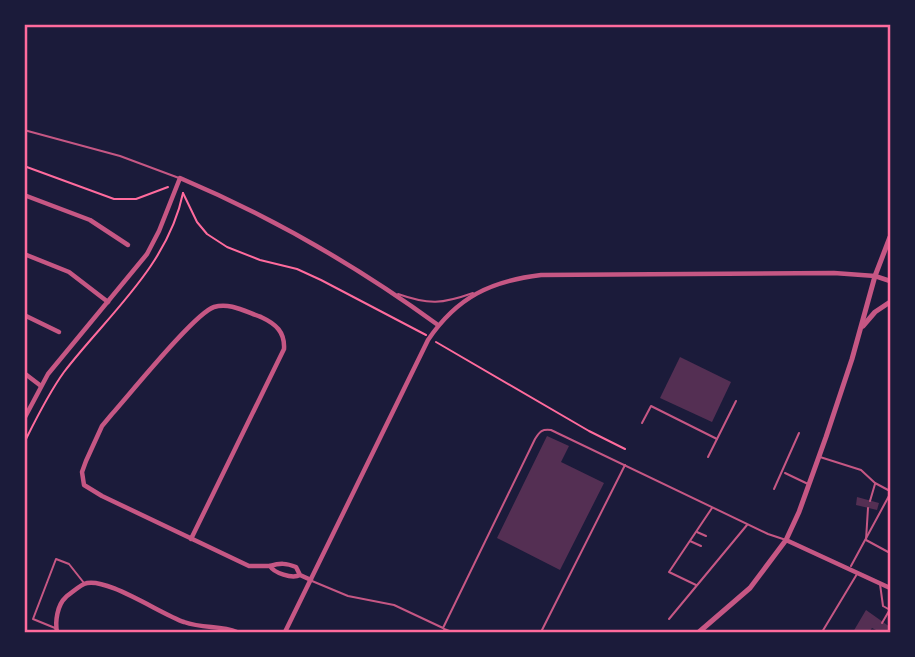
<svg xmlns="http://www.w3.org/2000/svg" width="915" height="657" viewBox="0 0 915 657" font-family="'Roboto Condensed',sans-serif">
<rect width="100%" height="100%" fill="#1b1b3a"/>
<!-- building -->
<g fill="#542f53">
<polygon points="680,357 731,382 712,422 660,398"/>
<polygon points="547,436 569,446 561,462 604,483 560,570 497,538"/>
<polygon points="857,497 879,503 877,510 856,505"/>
<polygon points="866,610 890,627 890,632 880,632 872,628 869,632 853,632"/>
</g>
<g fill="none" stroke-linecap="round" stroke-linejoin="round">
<!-- path -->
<g stroke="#ff6b9d" stroke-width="2">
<polyline points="24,166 114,199 136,199 168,187"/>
<polyline points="183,193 197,222 207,234 227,247 260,260 297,269 321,280 426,335"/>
<polyline points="436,342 589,431 625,449"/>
<path d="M24,443C36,419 48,394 64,372C107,316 168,266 183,193"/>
</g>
<!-- service -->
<g stroke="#c65784" stroke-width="2">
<polyline points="24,130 120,156 179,178"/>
<path d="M398,294C429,305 442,304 473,293"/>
<polyline points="642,423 651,406 717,439"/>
<polyline points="708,457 736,401"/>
<polyline points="820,457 861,470 875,483 890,491"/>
<polyline points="785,473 808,484"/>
<polyline points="774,489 799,433"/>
<polyline points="870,501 875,484"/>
<polyline points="868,508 866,540 890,553"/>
<polyline points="697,532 706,536"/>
<polyline points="690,541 701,546"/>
<polyline points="851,566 890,494"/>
<path d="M312,581L348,596L394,605L443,628L535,439C540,431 542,429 551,430L768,534L786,540"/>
<polyline points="880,584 883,606 890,610"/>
<polyline points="696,585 669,572 712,508"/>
<polyline points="669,619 747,525"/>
<polyline points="882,623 889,611"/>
<polyline points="55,628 33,619 56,559 69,564 84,583"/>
<polyline points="444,629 452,632"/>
<polyline points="541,632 625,465"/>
<polyline points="822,632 857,574"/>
<polyline points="877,632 878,631"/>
</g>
<!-- minor -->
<g stroke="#c65784" stroke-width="4.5">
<polyline points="24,195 90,220 128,245"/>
<polyline points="24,254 69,272 108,302"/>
<polyline points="24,315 59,332"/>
<polyline points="24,373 41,386"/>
<path d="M24,419L48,374L147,254L159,231L180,178C272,217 357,266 438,325"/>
<path d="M191,539L284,349C285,332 276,324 261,317C246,312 230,302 214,307C195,313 130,394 112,414L102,426L86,461L82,472L84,485L102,496L249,566H270"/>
<polyline points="786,540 890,588"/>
<path d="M300,575C292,579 274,573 270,566C280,563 286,563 296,567L300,575L311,580"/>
<path d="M57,632C55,622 57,605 66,597C71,593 78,587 84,584C104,575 162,615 184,622C204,629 220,625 237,632"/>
<path d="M285,632L428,340C457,297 491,281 541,275L834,273L875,276"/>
</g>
<!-- tertiary -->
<g stroke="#c65784" stroke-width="5">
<polyline points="875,276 890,281"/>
<polyline points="863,326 875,312 890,302"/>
<polyline points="699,632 750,588 786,540 799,512 826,437 852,359 875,276 890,237"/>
</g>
</g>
<!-- border -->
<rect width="915" height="657" fill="none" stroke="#1b1b3a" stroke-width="52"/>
<rect x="26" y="26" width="863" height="605" fill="none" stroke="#ff6b9d" stroke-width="2.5"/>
</svg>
